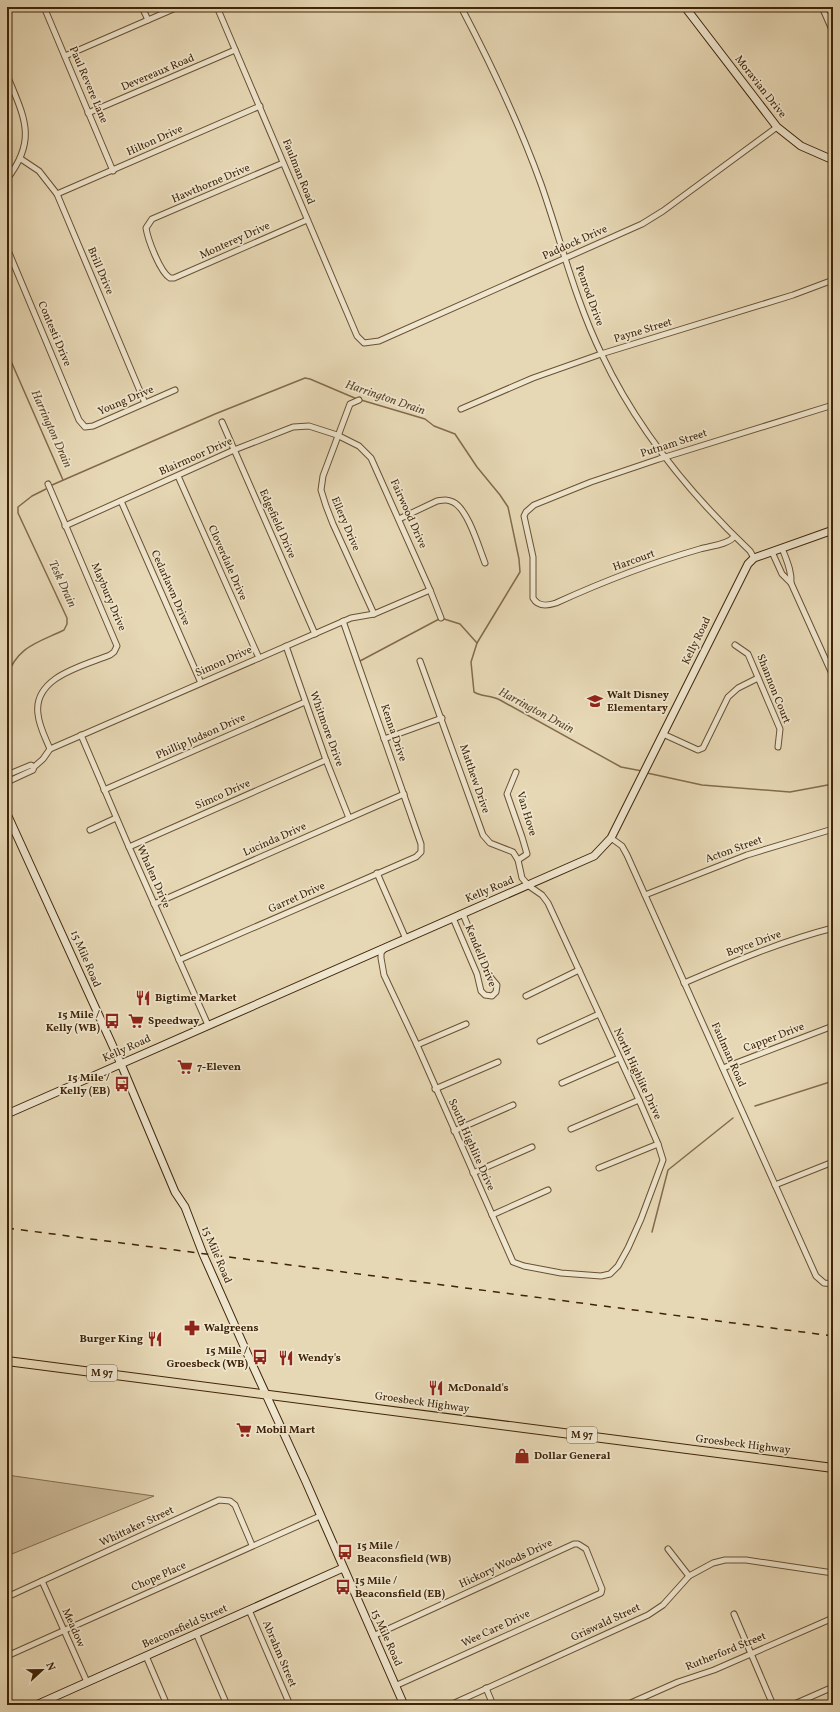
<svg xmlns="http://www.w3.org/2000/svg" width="840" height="1712" viewBox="0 0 840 1712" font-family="Vollkorn,serif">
<rect width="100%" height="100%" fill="#e7d8b5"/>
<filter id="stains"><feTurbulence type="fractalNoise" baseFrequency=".005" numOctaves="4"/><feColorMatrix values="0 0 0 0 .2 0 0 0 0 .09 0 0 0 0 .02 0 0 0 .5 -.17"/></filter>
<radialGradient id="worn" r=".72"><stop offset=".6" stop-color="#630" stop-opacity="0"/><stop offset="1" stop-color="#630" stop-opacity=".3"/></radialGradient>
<!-- green -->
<polygon fill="#cab997" stroke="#846e4f" points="7,1475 154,1496 7,1556"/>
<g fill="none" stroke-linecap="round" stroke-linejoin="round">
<!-- stream -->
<g stroke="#826b4c" stroke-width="1.5">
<polyline points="7,352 63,480"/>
<path d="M361,400L425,419L434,426L455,434L477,467L500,495L508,507L519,559L520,572L477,643L471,662L474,692C482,697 490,695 500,700L621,767L642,771"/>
<polyline points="52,485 215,414 305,378 310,379 357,399"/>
<polyline points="360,661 441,618 460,624 477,643"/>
<path d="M7,676C18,646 37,643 64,630L67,624V618L18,513V507L32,496L46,489"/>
<polyline points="647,773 702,785 790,792 833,784"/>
<polyline points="755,1106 833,1081"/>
<polyline points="652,1232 668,1170 733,1118"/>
</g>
<defs>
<g id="street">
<polyline points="44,7 113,171"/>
<polyline points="142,7 148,20"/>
<polyline points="217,7 357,336 364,343 379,341 642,224 663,211 777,127"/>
<path d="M461,7C491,64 519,123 541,184C561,241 575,300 602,355C638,431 690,494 750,551L754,558"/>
<polyline points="822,7 833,32"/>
<polyline points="65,56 178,7"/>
<path d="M7,75C24,117 38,139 7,179"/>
<polyline points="88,113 235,50"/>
<polyline points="21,159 39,171 57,194 145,403"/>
<path d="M283,163L152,219L146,228C148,240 160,272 170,278H174L307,220"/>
<polyline points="57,194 260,106"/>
<polyline points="7,248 79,420 85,427 93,426 175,390"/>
<polyline points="359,400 350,404 323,476 321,490 326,506 333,524 374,614"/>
<polyline points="461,409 533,378 601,354 793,295 833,280"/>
<polyline points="222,422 315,634"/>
<polyline points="178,476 259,658"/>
<path d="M48,484L117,646L114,652L110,655C83,666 33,677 38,714C39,726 45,737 50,749"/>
<polyline points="121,501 201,683"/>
<path d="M399,519L437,501C443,500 447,499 453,502C468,509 479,548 485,563"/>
<polyline points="65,526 234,450 293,427 309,426 337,435 359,446 371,458 430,590 441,618"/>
<path d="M734,537C727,545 710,546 700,549C651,563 602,582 556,603C547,606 538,607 533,598V557L524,516L526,512L534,505L591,482L659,459L833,405"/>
<path d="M772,552L782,574L791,583C792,571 786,559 782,548"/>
<polyline points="791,583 833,676"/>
<polyline points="735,645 748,654 780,729 778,747"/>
<polyline points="286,646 326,760 349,818"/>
<polyline points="663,734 698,750 703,748 728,697 738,688 758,678"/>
<polyline points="81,735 129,847 208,1025"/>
<polyline points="384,739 442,718"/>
<polyline points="34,767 43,759 50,749 351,618 374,614 430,590"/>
<polyline points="516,772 507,794 522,837 527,854 518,860"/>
<polyline points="7,775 31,765 34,767 33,770 7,782"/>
<polyline points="104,790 305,702"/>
<polyline points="90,830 116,818"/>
<polyline points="611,838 622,846 627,855 816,1276 824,1283 833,1284"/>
<polyline points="129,847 326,760"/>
<polyline points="377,873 406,939"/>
<polyline points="645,895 747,855 833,829"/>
<polyline points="154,904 404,794"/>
<polyline points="453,918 477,974 481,991 485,995 492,996 496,992 497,985 487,973 463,914"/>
<polyline points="385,948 381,953 381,958 384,975 417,1045 513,1262 524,1266 561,1273 601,1276 610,1274 618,1266 628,1248 641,1219 663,1160 658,1144 639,1100 548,903 542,895 529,886 522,878 518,860 513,852 490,843 483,835 420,661"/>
<polyline points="179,960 416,857 421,852 421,844 343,621"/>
<path d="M684,983C733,962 782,941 833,928"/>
<polyline points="526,996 579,970"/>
<polyline points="540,1041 599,1014"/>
<polyline points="417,1045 466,1024"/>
<polyline points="723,1068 833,1026"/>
<polyline points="562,1083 619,1058"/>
<polyline points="435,1089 498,1062"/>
<polyline points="571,1129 639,1100"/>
<polyline points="454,1131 513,1105"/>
<polyline points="599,1168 658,1144"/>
<polyline points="473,1173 532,1147"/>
<polyline points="775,1185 833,1162"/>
<polyline points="492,1215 548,1190"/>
<polyline points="668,1549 689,1576"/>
<polyline points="42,1581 87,1682"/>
<polyline points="7,1597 219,1500 230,1501 235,1505 252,1545"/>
<polyline points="249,1610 290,1705"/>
<polyline points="734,1614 773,1705"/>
<polyline points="196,1633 227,1705"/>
<polyline points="373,1636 574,1544 578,1544 586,1549 602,1589 601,1593 395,1686"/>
<polyline points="7,1656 320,1516"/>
<polyline points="146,1656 167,1705"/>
<polyline points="486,1688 493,1705"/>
<polyline points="450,1705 648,1615 663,1605 689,1576 713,1563 725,1560 746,1560 833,1573"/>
<polyline points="626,1705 678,1682 714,1670 833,1618"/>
<polyline points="792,1705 833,1687"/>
</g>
<g id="secondary">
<polyline points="685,7 777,127 801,146 833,160"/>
<polyline points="7,814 121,1064 175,1192 185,1207 203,1254 247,1353 306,1482 404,1705"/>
<polyline points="7,1114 594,856 611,838 748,564 754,558 833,530"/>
<polyline points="36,1705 343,1568"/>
</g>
<polyline id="primary" points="7,1361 833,1468"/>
</defs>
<!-- street casing -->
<use href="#street" stroke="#695132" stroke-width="7"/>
<!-- secondary casing -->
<use href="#secondary" stroke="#3f2407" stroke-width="9"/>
<!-- primary casing -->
<use href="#primary" stroke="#3f2407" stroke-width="10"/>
<!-- street -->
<use href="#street" stroke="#efe6cf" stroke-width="5"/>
<!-- secondary -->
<use href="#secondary" stroke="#efe6cf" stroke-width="7"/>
<!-- primary -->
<use href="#primary" stroke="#e7d8b5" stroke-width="8"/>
<!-- rail -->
<polyline stroke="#3f2407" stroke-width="1.5" stroke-dasharray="7 7" stroke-linecap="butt" points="7,1228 833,1336"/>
</g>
<!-- icons -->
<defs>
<symbol id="school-bare" viewBox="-9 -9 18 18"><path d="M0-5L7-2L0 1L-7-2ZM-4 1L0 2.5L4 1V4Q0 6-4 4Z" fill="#8f2418" stroke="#efe6cf" stroke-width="2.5" paint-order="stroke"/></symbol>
<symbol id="restaurant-bare" viewBox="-9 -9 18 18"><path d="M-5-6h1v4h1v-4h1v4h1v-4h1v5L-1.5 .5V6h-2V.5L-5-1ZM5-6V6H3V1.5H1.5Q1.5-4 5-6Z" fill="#8f2418" stroke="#efe6cf" stroke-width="2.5" paint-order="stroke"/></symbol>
<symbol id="bus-bare" viewBox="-9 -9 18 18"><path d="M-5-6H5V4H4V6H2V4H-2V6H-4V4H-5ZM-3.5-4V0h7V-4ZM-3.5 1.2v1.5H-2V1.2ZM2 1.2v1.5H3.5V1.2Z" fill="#8f2418" stroke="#efe6cf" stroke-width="2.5" paint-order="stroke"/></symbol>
<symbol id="supermarket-bare" viewBox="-9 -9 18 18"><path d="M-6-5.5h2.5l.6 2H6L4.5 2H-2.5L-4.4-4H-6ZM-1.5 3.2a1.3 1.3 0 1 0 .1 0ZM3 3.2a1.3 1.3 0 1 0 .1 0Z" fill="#8f2418" stroke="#efe6cf" stroke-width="2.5" paint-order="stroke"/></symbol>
<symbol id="pharmacy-bare" viewBox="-9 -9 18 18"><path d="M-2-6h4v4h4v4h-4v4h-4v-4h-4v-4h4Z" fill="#8f2418" stroke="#efe6cf" stroke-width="2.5" paint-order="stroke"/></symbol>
<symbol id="shop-bare" viewBox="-9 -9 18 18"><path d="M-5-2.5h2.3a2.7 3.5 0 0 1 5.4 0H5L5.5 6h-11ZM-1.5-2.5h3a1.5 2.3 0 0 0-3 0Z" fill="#8f2418" stroke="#efe6cf" stroke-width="2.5" paint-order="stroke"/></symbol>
</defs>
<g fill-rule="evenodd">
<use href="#school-bare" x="584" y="690" width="22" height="22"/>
<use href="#restaurant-bare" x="132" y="987" width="22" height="22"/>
<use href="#bus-bare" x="101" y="1010" width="22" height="22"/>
<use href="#supermarket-bare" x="125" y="1010" width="22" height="22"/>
<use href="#supermarket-bare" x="174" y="1056" width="22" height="22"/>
<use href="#bus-bare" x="111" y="1073" width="22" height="22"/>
<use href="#pharmacy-bare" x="181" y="1317" width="22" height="22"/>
<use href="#restaurant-bare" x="144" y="1328" width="22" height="22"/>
<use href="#bus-bare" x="249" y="1346" width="22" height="22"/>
<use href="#restaurant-bare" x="275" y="1347" width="22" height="22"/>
<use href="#restaurant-bare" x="425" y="1377" width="22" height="22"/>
<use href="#supermarket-bare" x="233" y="1419" width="22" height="22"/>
<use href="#shop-bare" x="511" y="1445" width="22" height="22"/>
<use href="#bus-bare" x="334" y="1541" width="22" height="22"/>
<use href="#bus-bare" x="332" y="1576" width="22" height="22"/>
</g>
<g text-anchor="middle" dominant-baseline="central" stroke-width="3.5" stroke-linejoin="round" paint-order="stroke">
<!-- shield labels -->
<g fill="#efe6cf" stroke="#745e43" stroke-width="1">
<rect x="87" y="1365" width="30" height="16" rx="3"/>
<rect x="567" y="1427" width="30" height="16" rx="3"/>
</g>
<g font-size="10" font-weight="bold" fill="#3f2407">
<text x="102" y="1373">M 97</text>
<text x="582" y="1435">M 97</text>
</g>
<!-- street labels -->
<g font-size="11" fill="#3f2407" stroke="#efe6cf">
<text transform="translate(158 73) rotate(-23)">Devereaux Road</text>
<text transform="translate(88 85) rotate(67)">Paul Revere Lane</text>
<text transform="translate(760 87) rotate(52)">Moravian Drive</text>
<text transform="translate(155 141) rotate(-24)">Hilton Drive</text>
<text transform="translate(298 172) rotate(68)">Faulman Road</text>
<text transform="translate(211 184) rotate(-23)">Hawthorne Drive</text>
<text transform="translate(235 241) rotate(-24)">Monterey Drive</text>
<text transform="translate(575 243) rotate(-24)">Paddock Drive</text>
<text transform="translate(100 271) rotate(67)">Brill Drive</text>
<text transform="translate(589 296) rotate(70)">Penrod Drive</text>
<text transform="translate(643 331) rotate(-17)">Payne Street</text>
<text transform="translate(54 334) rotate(67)">Contesti Drive</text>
<text transform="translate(126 401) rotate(-23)">Young Drive</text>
<text transform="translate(674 444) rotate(-18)">Putnam Street</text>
<text transform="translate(196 457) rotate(-24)">Blairmoor Drive</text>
<text transform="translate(408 514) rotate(66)">Fairwood Drive</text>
<text transform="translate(277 524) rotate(66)">Edgefield Drive</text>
<text transform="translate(345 524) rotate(67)">Ellery Drive</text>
<text transform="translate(634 561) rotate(-20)">Harcourt</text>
<text transform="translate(227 563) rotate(66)">Cloverdale Drive</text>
<text transform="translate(170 588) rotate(66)">Cedarlawn Drive</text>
<text transform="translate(108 597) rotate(67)">Maybury Drive</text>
<text transform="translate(697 641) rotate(-64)">Kelly Road</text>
<text transform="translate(224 662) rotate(-24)">Simon Drive</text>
<text transform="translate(773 689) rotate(68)">Shannon Court</text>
<text transform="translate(326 729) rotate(70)">Whitmore Drive</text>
<text transform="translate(393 733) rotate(71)">Kenna Drive</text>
<text transform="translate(201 737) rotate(-24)">Phillip Judson Drive</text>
<text transform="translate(474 779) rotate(71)">Matthew Drive</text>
<text transform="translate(223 795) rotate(-24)">Simco Drive</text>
<text transform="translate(526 814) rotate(73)">Van Hove</text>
<text transform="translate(275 840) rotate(-24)">Lucinda Drive</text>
<text transform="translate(734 850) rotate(-20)">Acton Street</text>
<text transform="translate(153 877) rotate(66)">Whalen Drive</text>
<text transform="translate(490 890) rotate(-23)">Kelly Road</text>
<text transform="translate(297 898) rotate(-24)">Garret Drive</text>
<text transform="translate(754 944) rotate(-20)">Boyce Drive</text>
<text transform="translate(480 956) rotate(68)">Kendell Drive</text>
<text transform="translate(85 959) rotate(67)">15 Mile Road</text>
<text transform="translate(774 1038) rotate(-21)">Capper Drive</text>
<text transform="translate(127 1049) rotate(-24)">Kelly Road</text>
<text transform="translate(728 1055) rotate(66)">Faulman Road</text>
<text transform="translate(637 1074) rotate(65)">North Highlite Drive</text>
<text transform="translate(471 1145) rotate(66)">South Highlite Drive</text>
<text transform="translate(216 1255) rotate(67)">15 Mile Road</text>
<text transform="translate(422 1403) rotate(8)">Groesbeck Highway</text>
<text transform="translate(743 1445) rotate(7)">Groesbeck Highway</text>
<text transform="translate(137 1527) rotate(-25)">Whittaker Street</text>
<text transform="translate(506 1564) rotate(-25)">Hickory Woods Drive</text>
<text transform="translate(159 1577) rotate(-24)">Chope Place</text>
<text transform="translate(606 1623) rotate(-25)">Griswald Street</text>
<text transform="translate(185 1627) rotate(-24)">Beaconsfield Street</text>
<text transform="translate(73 1628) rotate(66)">Meadow</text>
<text transform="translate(496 1629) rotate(-25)">Wee Care Drive</text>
<text transform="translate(386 1638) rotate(66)">15 Mile Road</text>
<text transform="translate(726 1652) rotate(-22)">Rutherford Street</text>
<text transform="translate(279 1654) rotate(67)">Abrahm Street</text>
</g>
<!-- poi labels -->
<g font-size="11" font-weight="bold" fill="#3f2407" stroke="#efe6cf" text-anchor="start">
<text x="607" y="695">Walt Disney<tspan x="607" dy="13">Elementary</tspan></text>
<text x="155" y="998">Bigtime Market</text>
<text x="100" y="1015" text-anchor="end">15 Mile /<tspan x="100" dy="13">Kelly (WB)</tspan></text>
<text x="148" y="1021">Speedway</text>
<text x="197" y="1067">7-Eleven</text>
<text x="110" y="1078" text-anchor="end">15 Mile /<tspan x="110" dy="13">Kelly (EB)</tspan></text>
<text x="204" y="1328">Walgreens</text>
<text x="143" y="1339" text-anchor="end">Burger King</text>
<text x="248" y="1351" text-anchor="end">15 Mile /<tspan x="248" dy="13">Groesbeck (WB)</tspan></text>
<text x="298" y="1358">Wendy's</text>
<text x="448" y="1388">McDonald's</text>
<text x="256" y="1430">Mobil Mart</text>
<text x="534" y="1456">Dollar General</text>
<text x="357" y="1546">15 Mile /<tspan x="357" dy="13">Beaconsfield (WB)</tspan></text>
<text x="355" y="1581">15 Mile /<tspan x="355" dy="13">Beaconsfield (EB)</tspan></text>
</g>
<!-- water labels -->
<g font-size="12" font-style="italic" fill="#60482a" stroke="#efe6cf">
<text transform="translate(385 398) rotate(19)">Harrington Drain</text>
<text transform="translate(51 429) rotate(66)">Harrington Drain</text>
<text transform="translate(62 584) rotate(65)">Tesk Drain</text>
<text transform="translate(536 711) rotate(28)">Harrington Drain</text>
</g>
</g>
<!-- margin -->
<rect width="840" height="1712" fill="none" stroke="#e7d8b5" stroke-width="24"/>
<rect x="8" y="8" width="824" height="1696" fill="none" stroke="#3f2407" stroke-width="2"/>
<rect x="12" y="12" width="816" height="1688" fill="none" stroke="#3f2407"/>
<!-- north arrow -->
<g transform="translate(42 1670) rotate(68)" stroke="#efe6cf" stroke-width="3" paint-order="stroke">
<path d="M0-3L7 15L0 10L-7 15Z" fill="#3f2407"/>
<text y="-6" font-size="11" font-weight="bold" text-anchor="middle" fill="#3f2407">N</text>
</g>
<rect width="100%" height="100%" filter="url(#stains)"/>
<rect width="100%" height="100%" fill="url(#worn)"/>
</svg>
